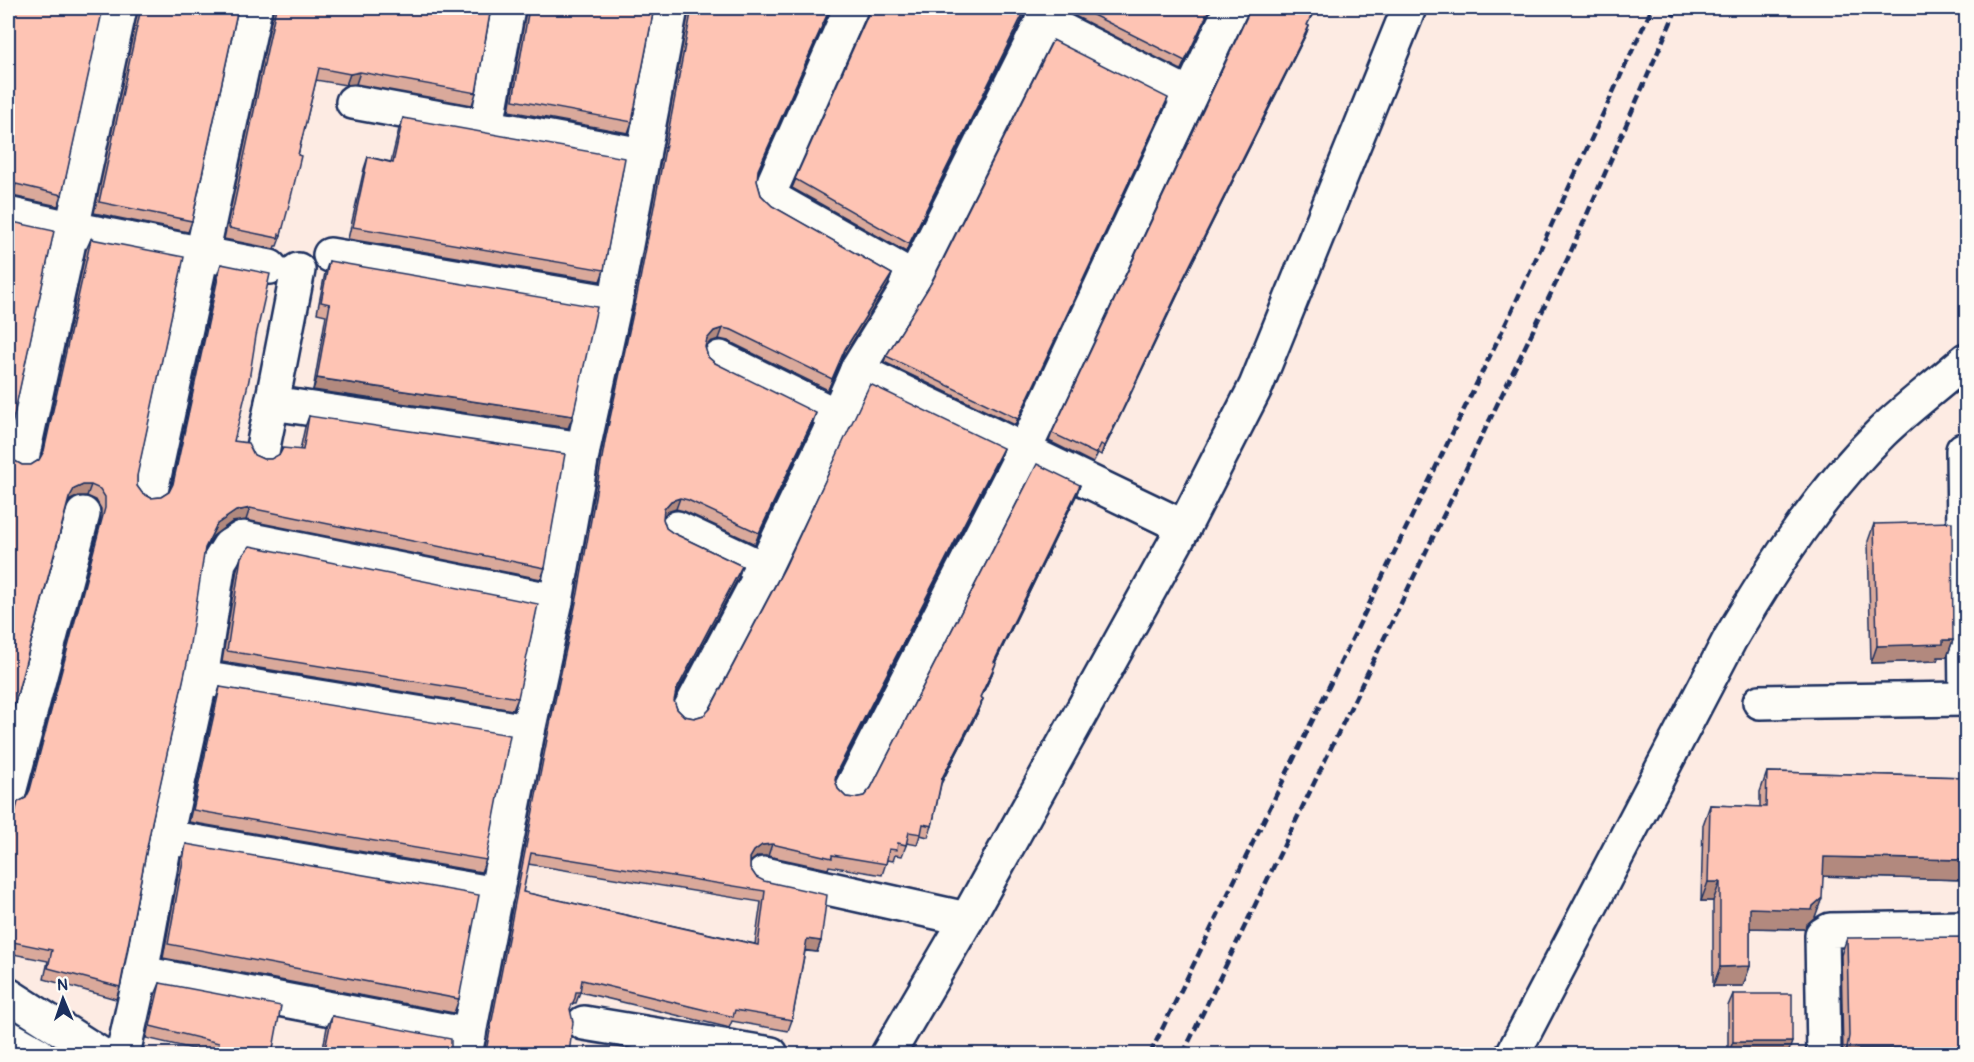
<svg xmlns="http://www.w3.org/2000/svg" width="1974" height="1062" viewBox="0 0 1974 1062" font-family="Pangolin,sans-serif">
<rect width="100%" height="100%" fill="#fdebe3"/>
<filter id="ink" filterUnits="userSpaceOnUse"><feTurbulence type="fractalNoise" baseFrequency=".0167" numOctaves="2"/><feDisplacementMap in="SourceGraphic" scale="12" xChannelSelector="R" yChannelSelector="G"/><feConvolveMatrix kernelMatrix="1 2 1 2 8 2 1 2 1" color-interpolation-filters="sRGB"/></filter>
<g filter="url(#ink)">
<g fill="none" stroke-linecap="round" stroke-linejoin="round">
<defs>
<g id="minor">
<polyline points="851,8 771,189 772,195 777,201 914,278"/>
<polyline points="1042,20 1190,95"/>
<polyline points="353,102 643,155"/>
<polyline points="487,126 508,8"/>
<polyline points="8,214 71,228 270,267"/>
<polyline points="330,255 615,303"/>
<polyline points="720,358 837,416"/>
<polyline points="857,370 1184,527"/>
<polyline points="272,403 298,270"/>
<polyline points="1963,450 1966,699"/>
<polyline points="262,452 272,403 583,449"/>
<polyline points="22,458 120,8"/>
<polyline points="151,491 255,8"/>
<polyline points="677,528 764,569"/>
<polyline points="201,678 528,731"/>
<polyline points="1760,702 1966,699"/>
<polyline points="689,711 764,569 837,416 857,370 914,278 1049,8"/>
<polyline points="850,791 1024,451 1231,8"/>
<polyline points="8,796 83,514"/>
<polyline points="166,837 497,894"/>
<polyline points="764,874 967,919"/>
<polyline points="141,973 469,1035"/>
<polyline points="584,1023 771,1054"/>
<polyline points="123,1054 141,973 166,837 201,678 219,562 229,546 242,538 556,601"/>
<polyline points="465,1054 528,731 556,601 583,449 615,303 671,8"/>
<polyline points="888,1054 967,919 1184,527 1256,386 1409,8"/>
<path d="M1513,1054L1730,639C1774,565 1820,493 1882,432C1909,406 1939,384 1966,360"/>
<polyline points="1824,1054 1822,935 1830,930 1966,928"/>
</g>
<g id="major">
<polyline points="8,995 100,1054"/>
<polyline points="8,1037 38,1054"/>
</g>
</defs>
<!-- minor casing -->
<use href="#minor" stroke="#1b2f5e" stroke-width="38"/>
<!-- major casing -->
<use href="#major" stroke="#1b2f5e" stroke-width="38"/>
<!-- minor -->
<use href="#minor" stroke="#fdfcf7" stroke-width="33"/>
<!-- major -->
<use href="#major" stroke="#fdfcf7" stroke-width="33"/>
<!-- rail -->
<g stroke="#1b2f5e" stroke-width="4.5" stroke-dasharray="9 4.5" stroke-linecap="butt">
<polyline points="1150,1054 1507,321 1652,8"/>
<polyline points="1183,1054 1568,258 1677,8"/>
</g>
</g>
<!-- wall -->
<g fill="#daa99b" stroke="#1b2f5e" stroke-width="1.5" fill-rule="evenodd">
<polygon points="8,8 62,195 58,206 12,196"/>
<polygon points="138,8 238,8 192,221 188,232 94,213 138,11"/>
<polygon points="273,8 399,8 419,11 420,8 491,8 476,93 472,105 356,84 346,85 316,80 298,155 281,235 277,246 275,246 274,249 224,239 273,12"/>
<polygon points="526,8 654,8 632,122 628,133 509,111 526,11"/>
<path d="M689,8H831L758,173L757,181L761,195L772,206L892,274L888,285L841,360L828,390L728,341L719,339L710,342L705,348L708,357L715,363L812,425L755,544L684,511L676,509L667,512L663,517V519L666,528L673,533L742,566L738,578L675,697L674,701L677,709L684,716L694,718L704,715L1003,448L999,459L836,777L835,780L838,789L846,797L854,798L864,796L871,788L1080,485L1076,496L995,663L992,674L981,697L983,699L979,710L941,784L932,826L928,837L920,835L917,845L907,843L902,856L895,855L893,861L887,860L882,875L829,866L828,869L768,856H758L750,862V868L756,877L821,941L817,952L805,951L792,1020L788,1031L732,1021L729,1028L726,1027L580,992L576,1003H574L484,1052L546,735L574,605L601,453L633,307L689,11ZM528,864L761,902L755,944L523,892Z"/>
<polygon points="869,8 1028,8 906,252 792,188 868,13"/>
<polygon points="1067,8 1211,8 1181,70 1067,12"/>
<polygon points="1249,8 1316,8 1307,25 1309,26 1306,34 1183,281 1180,290 1117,423 1101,455 1098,453 1093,463 1049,441 1052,433 1248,13"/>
<polygon points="1166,104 1015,425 884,362 886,356"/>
<polygon points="403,118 604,270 600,281 348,239 364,169 368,157 391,162 399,129"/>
<polygon points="91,239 137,476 137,486 142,493 151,498 161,497 169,492 171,490 217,276 221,264 234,441 254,455 263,459 271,459 300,450 305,427 309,416 545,568 541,579 246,520 232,522 213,536 204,553 120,987 116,999 44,979 48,961 8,953 8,847 9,842 8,842 8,837 18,802 26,798 28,793 101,519 101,509 96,500 87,496 79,496 70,500 67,506 8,729 8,443 8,452 13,460 22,465 31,465 39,460 42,456 86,250"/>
<polygon points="329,261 568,428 313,390 326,315 317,313 325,273"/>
<polygon points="1874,524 1953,640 1947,657 1938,657 1937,661 1871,663 1868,541"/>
<polygon points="241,557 518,698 513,710 222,662 237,569"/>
<polygon points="220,687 486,860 481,872 189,822 216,699"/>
<polygon points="1767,772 1966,777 1966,880 1823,876 1815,917 1806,925 1805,929 1750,928 1750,966 1743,986 1713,986 1713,901 1701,901 1703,825 1710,805 1760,807 1760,792"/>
<polygon points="186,844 459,999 454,1013 163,958 181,859"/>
<polygon points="1847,938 1966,1054 1843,1054 1841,955"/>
<polygon points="160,983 272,1054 215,1054 146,1038 155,995"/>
<polygon points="1733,994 1788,1054 1728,1054 1728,1006"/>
<polygon points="332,1016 451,1048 455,1054 322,1054 327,1027"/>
</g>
<!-- shaded-wall -->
<g fill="#b2897e" stroke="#1b2f5e" stroke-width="1.5">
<polygon points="830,8 831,8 754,181 758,170"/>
<polygon points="1026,8 1028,8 906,252 909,244"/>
<polygon points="1210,8 1211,8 1181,70 1185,61"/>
<polygon points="1309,26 1306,34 1179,289 1182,281"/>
<polygon points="360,72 356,84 346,85 350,74"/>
<polygon points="1168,98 1166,104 1015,425 1018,419"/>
<polygon points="16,184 12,196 8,196 8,185"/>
<polygon points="892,274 888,285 841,360 828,390 845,349"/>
<polygon points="1183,281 1180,290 1101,455 1104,446"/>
<polygon points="723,328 719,339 710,342 703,350 707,339 714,331"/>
<polygon points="317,378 573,416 568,428 313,390"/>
<polygon points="816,413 812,425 755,544 759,533"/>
<polygon points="1003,448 999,459 833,782 837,771"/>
<polygon points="83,485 91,485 87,496 79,496 70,500 65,509 69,498 74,489"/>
<polygon points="1080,485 1076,496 990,673 994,662"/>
<polygon points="680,498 676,509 667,512 660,521 664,509 671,501"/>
<polygon points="250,508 246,520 232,522 213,536 200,559 205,548 217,524 236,511"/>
<polygon points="742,566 738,578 672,702 676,691"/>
<polygon points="1943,640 1953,640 1947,657 1938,657 1937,661 1871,663 1877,646"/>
<polygon points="996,663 992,674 976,708 980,697"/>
<polygon points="983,699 979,710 938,789 942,778"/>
<polygon points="772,844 768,856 758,856 750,862 750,858 754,851 762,845"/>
<polygon points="1824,857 1966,860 1966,880 1817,876"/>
<polygon points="1708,882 1720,882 1713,901 1701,901"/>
<polygon points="1822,898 1815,917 1806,925 1805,929 1743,928 1750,908 1813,906"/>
<polygon points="807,939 821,941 817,952 803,950"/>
<polygon points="1750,966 1743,986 1713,986 1720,967"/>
<polygon points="1733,1042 1792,1042 1788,1054 1728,1054"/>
<polygon points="1847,1048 1966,1048 1966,1054 1844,1054"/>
</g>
<!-- building -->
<g fill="#fec4b4" stroke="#1b2f5e" stroke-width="1.5" fill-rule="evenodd">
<polygon points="8,8 103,8 62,195 16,184 8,185"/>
<polygon points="141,8 238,8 192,221 99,202"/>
<polygon points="276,8 399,8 420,12 421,8 491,8 476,93 360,72 350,74 319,68 298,155 301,156 289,205 281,235 279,234 278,238 229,228"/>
<polygon points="529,8 654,8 632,122 513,100"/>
<path d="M692,8H830L758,170L757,181L761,195L772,206L892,274L845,349L832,379L732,330L723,328L714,331L707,339L705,347L708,357L715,363L816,413L759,533L688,500L680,498L671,501L664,509L663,519L666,528L673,533L742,566L676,691L674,701L677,709L684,716L694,718L704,715L710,709L785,567L870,384L1003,448L837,771L835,780L838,789L846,797L854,798L864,796L871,788L1037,464L1080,485L994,662L996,663L980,697L983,699L942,778L932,826L923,824L921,834L909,832L906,845L898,843L897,850L889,849L886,864L832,855V858L772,844L762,845L754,851L750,858V868L756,877L764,881L827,895L821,941L807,939L792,1020L735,1010L733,1017L730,1016L582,980L580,992H576L575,998L570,1009L573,1022L569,1054H483L487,1046L550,724L578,593L605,441L637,295ZM531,853L765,891L758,945L523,892Z"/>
<polygon points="871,8 1026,8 909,244 795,179"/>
<polygon points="1079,8 1210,8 1185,61"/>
<polygon points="1251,8 1315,8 1307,25 1309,26 1182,281 1183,281 1120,415 1104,446 1101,444 1096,454 1052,433"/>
<polygon points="1053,40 1168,98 1018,419 886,356 932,282"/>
<polygon points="403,118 625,158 604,270 353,227 368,157 393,163"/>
<polygon points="8,221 54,231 8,443 8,452 13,460 22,465 31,465 39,460 44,451 91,239 184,257 137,476 137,486 142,493 151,498 161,497 169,492 173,484 221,264 270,274 256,336 249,380 234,441 248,443 254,455 263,459 271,459 280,454 283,448 303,450 309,416 565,454 545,568 250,508 236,511 217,524 205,548 187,663 152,822 120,987 48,968 52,950 8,941 8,852 13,831 10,831 18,802 26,798 30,790 105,508 105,497 100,489 91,485 83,485 74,489 69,498 8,729"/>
<polygon points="329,261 597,307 573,416 317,378 330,304 321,302"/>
<polygon points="1952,522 1953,640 1943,640 1943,644 1877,646 1874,524"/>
<polygon points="250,546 538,604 518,698 227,651 241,557"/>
<polygon points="220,687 510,735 486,860 193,810"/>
<polygon points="1767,772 1966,777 1966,860 1824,857 1822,898 1813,906 1812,910 1750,908 1750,966 1720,967 1720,882 1708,882 1710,805 1766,807"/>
<polygon points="186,844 479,895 459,999 168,944"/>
<polygon points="1966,937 1966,1048 1847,1048 1849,1036 1847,938"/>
<polygon points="160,983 281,1006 272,1054 217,1054 219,1043 150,1026"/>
<rect x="1733" y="994" width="59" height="48"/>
<polygon points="332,1016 451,1039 451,1048 455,1054 324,1054"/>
</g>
</g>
<!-- margin -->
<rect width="1974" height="1062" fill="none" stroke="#fdfcf7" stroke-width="30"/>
<rect x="15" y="15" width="1944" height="1032" fill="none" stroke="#1b2f5e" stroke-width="2" filter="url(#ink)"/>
<!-- north arrow -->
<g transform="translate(63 999) rotate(358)" stroke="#fdfcf7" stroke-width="4.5" paint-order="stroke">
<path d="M0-4.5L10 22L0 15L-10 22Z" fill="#1b2f5e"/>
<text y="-9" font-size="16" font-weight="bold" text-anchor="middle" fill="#1b2f5e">N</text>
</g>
</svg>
